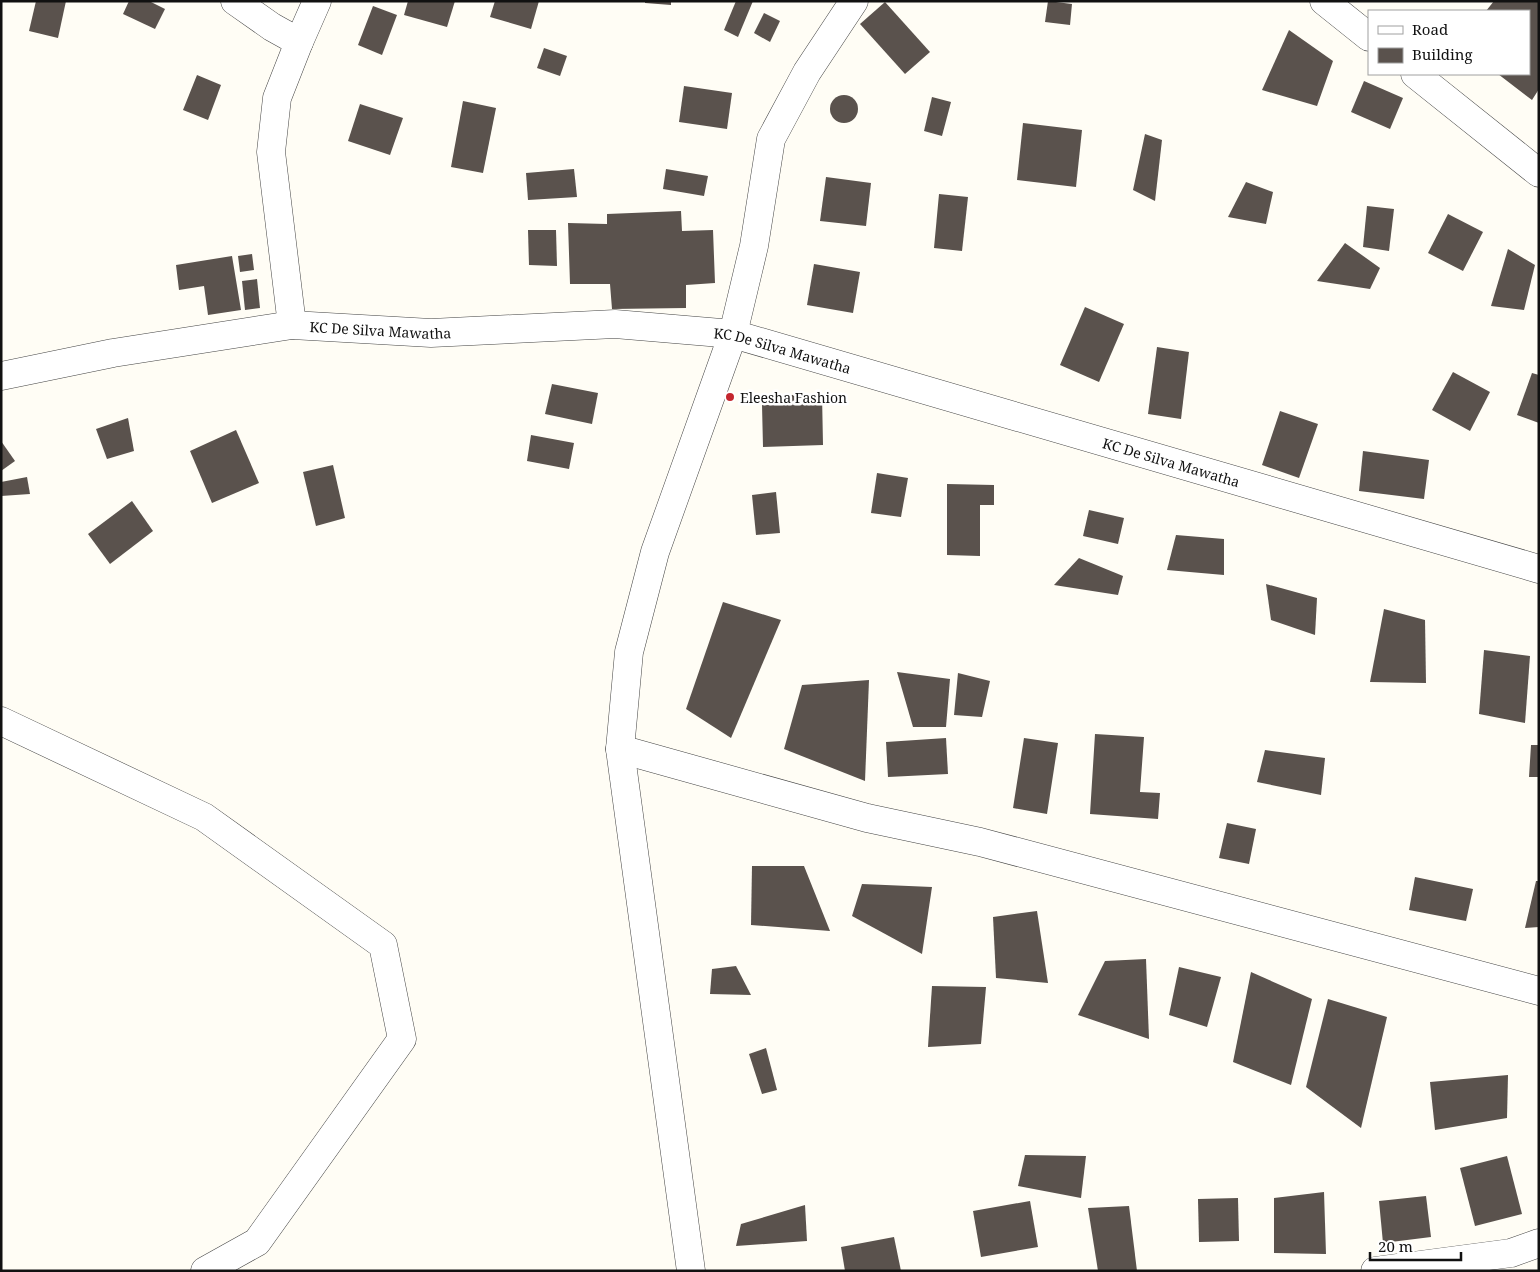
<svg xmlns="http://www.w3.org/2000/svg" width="1540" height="1272" viewBox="0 0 1540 1272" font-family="'Noto Serif',serif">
<rect width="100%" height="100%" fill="#fffdf5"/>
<!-- building -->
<g fill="#5a524d">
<polygon points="36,1 66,1 58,38 29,31"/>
<polygon points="129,1 149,1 165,9 155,29 123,14"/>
<polygon points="408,1 455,1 447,27 404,15"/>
<polygon points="495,1 539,1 531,29 490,17"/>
<polygon points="645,1 671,1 671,5 645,3"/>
<polygon points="736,1 753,1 738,37 724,30"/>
<polygon points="1048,1 1072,4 1070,25 1045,22"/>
<polygon points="1494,1 1539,1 1539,89 1532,100 1498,74 1529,74 1529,11 1486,11"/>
<polygon points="885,2 930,52 905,74 860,24"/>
<polygon points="373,6 397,15 382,55 358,45"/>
<polygon points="764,13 780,21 770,42 754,33"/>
<polygon points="1289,30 1333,61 1317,106 1262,90"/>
<polygon points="544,48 567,56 560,76 537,68"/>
<polygon points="197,75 221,85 208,120 183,110"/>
<polygon points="1364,81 1403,98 1390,129 1351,112"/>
<polygon points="684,86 732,93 727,129 679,122"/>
<circle cx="844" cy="109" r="14"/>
<polygon points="932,97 951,102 942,136 924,131"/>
<polygon points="463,101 496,108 483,173 451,167"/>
<polygon points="360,104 403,118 390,155 348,141"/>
<polygon points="1023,123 1082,130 1076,187 1017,180"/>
<polygon points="1145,134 1162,140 1155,201 1133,190"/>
<polygon points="574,169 577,197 528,200 526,173"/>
<polygon points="666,169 708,176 704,196 663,189"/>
<polygon points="826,177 871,183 866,226 820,221"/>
<polygon points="1246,182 1273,192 1266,224 1228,217"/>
<polygon points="939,194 968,197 962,251 934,248"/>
<polygon points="1367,206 1394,209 1389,251 1363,247"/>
<polygon points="681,211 682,231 713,230 715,283 686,285 686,308 612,309 610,284 570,284 568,223 607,224 607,214"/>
<polygon points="1448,214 1483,232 1463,271 1428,253"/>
<polygon points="528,230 556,230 557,266 529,265"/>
<polygon points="1345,243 1380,268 1370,289 1317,281"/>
<polygon points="1508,249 1535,265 1524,310 1491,306"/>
<polygon points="252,254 254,270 240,272 238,256"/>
<polygon points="232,256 241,310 208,315 204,286 179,290 176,265"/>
<polygon points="814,264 860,272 853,313 807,305"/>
<polygon points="257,279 260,308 245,310 242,281"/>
<polygon points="1085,307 1124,324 1099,382 1060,365"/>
<polygon points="1157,347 1189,352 1181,419 1148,414"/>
<polygon points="1453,372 1490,392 1470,431 1432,410"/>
<polygon points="1532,373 1539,375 1539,423 1517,415"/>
<polygon points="552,384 598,393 592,424 545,414"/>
<polygon points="822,394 823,445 763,447 762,405 792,404 791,395"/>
<polygon points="1280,411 1318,424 1299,478 1262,465"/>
<polygon points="128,418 134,451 107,459 96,429"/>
<polygon points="236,430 259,483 212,503 190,451"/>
<polygon points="531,435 574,443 569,469 527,461"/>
<polygon points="1,441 15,461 1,471"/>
<polygon points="1363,451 1429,460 1424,499 1359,491"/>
<polygon points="333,465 345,518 316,526 303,472"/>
<polygon points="877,473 908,478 901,517 871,513"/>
<polygon points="27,477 30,494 1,496 1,482"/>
<polygon points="947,484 994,485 994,505 980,505 980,556 947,555"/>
<polygon points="776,492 780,533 756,535 752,495"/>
<polygon points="132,501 153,531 110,564 88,534"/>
<polygon points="1089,510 1124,518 1118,544 1083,536"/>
<polygon points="1176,535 1224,539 1224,575 1167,570"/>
<polygon points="1079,558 1123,576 1118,595 1054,585"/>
<polygon points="1266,584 1317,598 1315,635 1271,620"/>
<polygon points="723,602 781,620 731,738 686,709"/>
<polygon points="1384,609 1425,620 1426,683 1370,682"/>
<polygon points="1484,650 1530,656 1525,723 1479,714"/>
<polygon points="897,672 950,679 946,727 913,727"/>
<polygon points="958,673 990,681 982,717 954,715"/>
<polygon points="869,680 865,781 784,749 802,685"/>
<polygon points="1095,734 1144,737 1140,792 1160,793 1158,819 1090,814"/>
<polygon points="946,738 948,774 888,777 886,742"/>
<polygon points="1024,738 1058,743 1047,814 1013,808"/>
<polygon points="1531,745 1539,745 1539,777 1529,777"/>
<polygon points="1265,750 1325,758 1321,795 1257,782"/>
<polygon points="1227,823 1256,829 1249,864 1219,858"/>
<polygon points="752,866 804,866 830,931 751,925"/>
<polygon points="1415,877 1473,889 1466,921 1409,910"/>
<polygon points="1536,881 1539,881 1539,927 1525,928"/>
<polygon points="862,884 932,887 922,954 852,916"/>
<polygon points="1037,911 1048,983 996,978 993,917"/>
<polygon points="1146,959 1149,1039 1078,1015 1105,961"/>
<polygon points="736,966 751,995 710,994 712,969"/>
<polygon points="1179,967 1221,977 1207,1027 1169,1015"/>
<polygon points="1251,972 1312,999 1291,1085 1233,1062"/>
<polygon points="932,986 986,987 981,1044 928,1047"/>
<polygon points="1328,999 1387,1017 1361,1128 1306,1087"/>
<polygon points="766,1048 777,1090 762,1094 749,1054"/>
<polygon points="1508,1075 1507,1118 1435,1130 1430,1082"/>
<polygon points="1025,1155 1086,1156 1081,1198 1018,1186"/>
<polygon points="1507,1156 1522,1214 1475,1226 1460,1168"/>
<polygon points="1324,1192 1326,1254 1274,1253 1274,1198"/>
<polygon points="1426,1196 1431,1237 1383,1243 1379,1201"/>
<polygon points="1238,1198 1239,1241 1199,1242 1198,1199"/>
<polygon points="1030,1201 1038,1247 981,1257 973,1211"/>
<polygon points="805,1205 807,1241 736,1246 741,1224"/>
<polygon points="1129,1206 1137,1271 1098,1271 1088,1208"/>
<polygon points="894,1237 901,1271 845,1271 841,1247"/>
</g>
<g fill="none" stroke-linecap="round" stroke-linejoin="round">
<defs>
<g id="street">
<polyline points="235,1 272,27 299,42 277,98 271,152 292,325"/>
<polyline points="1324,1 1369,37"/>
<polyline points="299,42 317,1"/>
<polyline points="1415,74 1539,173"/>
<path id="s1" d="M1,376L113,353L292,325L431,333L615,324L733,334L1539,569"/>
<polyline points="1,721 204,817 383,945 402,1039 257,1242 205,1271"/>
<polyline points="620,749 867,818 980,842 1539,991"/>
<polyline points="691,1271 620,749 629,652 655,552 733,334 754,246 771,139 807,72 854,1"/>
<polyline points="1375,1271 1511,1253 1539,1243"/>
</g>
</defs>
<!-- street casing -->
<use href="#street" stroke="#444" stroke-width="29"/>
<!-- street -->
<use href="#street" stroke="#fff" stroke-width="28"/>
</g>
<!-- markers -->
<circle fill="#c4262e" stroke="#fff" stroke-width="2" cx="730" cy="397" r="5"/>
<g text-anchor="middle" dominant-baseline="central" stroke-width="5" stroke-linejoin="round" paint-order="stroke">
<!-- street labels -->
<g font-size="14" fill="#111" stroke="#fff">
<text stroke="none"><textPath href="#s1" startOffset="384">KC De Silva Mawatha</textPath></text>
<text stroke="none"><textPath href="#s1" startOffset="789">KC De Silva Mawatha</textPath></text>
<text stroke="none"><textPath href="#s1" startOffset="1194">KC De Silva Mawatha</textPath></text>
</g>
<!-- poi labels -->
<g font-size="14" fill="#111" stroke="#fff" text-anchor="start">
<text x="740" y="397">Eleesha Fashion</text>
</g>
</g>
<!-- border -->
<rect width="1540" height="1272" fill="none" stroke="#111111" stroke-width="5"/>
<!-- legend -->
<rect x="1368" y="10" width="162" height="65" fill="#ffffff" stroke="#a0a0a0"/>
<rect x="1378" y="26" width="25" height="8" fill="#ffffff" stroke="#a0a0a0"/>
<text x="1412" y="35" font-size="15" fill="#111111">Road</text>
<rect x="1378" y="48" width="25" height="15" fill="#5a524d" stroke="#a0a0a0"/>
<text x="1412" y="60" font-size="15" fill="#111111">Building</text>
<!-- scale -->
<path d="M1370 1252v8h91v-8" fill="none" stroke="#111111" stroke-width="2.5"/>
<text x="1378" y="1252" font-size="15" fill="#111111" stroke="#ffffff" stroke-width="4" paint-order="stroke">20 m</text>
</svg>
